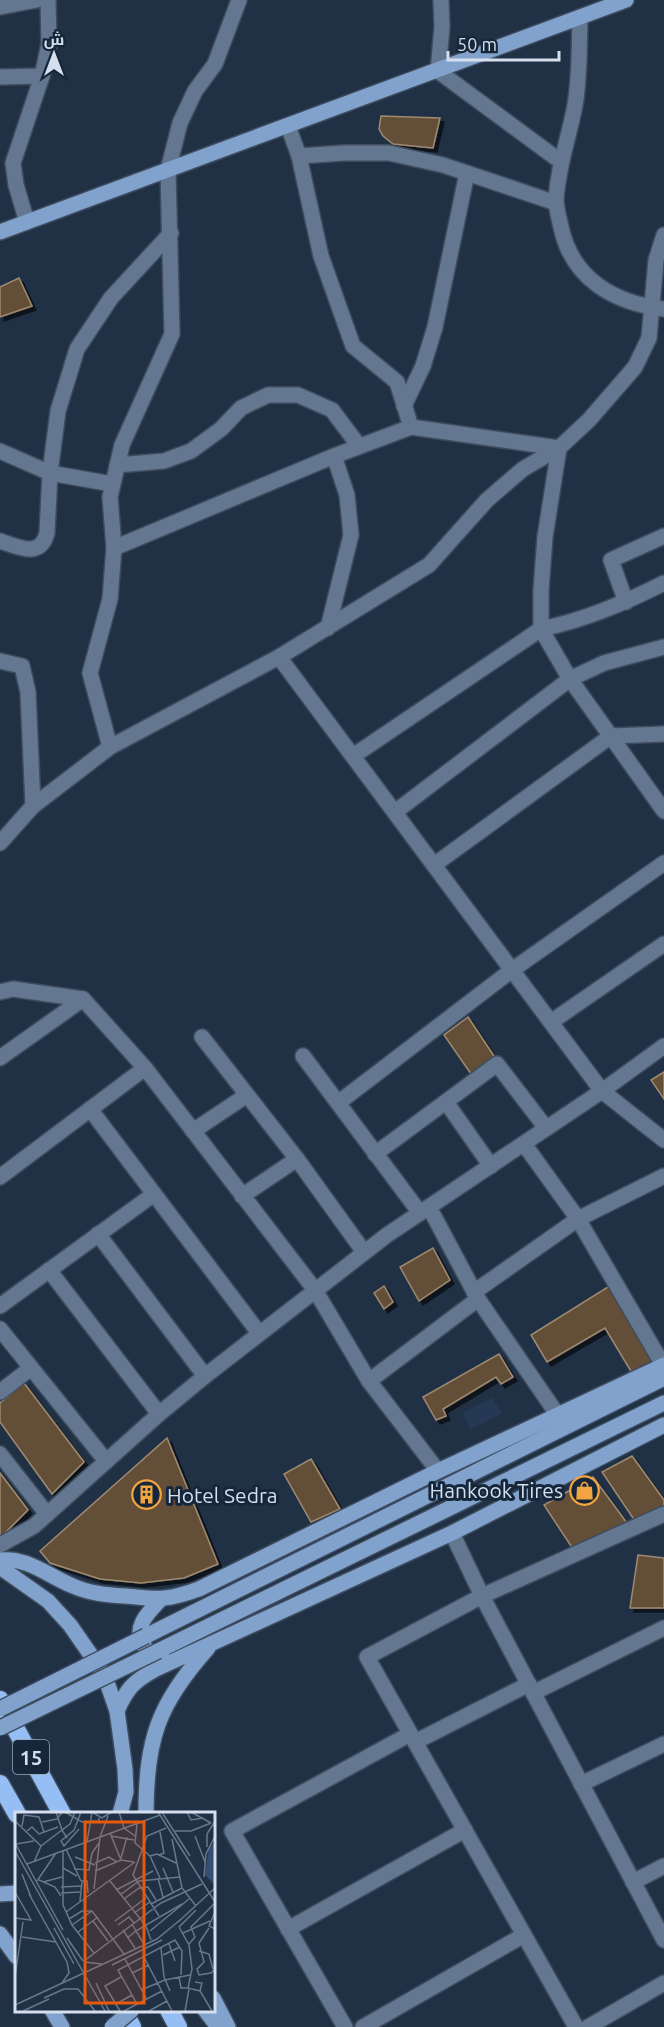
<svg xmlns="http://www.w3.org/2000/svg" width="664" height="2027" viewBox="0 0 664 2027" font-family="Ubuntu,Cairo,sans-serif">
<defs>
<filter id="shadow"><feDropShadow dx="4" dy="4" stdDeviation="0" flood-color="#0009"/></filter>
</defs>
<rect width="100%" height="100%" fill="#203146"/>
<!-- built -->
<polygon fill="#263954" points="492,1398 502,1413 470,1430 463,1413"/>
<!-- building -->
<g fill="#645039" stroke="#9f8970" stroke-width="1.5" filter="url(#shadow)">
<polygon points="381,116 440,118 433,148 393,144 383,136 379,129"/>
<polygon points="19,278 32,306 0,317 0,287"/>
<polygon points="468,1017 496,1059 471,1074 444,1035"/>
<polygon points="664,1072 664,1099 651,1080"/>
<polygon points="433,1248 450,1280 419,1301 400,1267"/>
<polygon points="611,1285 656,1360 632,1373 605,1328 547,1362 531,1335"/>
<polygon points="384,1286 393,1302 384,1309 374,1293"/>
<polygon points="499,1354 513,1377 501,1384 496,1377 443,1409 446,1416 436,1420 423,1397"/>
<polygon points="24,1383 84,1462 52,1494 0,1422 0,1403"/>
<polygon points="167,1438 218,1564 184,1578 141,1583 100,1579 50,1563 40,1551"/>
<polygon points="632,1456 664,1500 664,1507 635,1521 602,1472"/>
<polygon points="311,1459 340,1509 311,1522 284,1474"/>
<polygon points="0,1473 28,1510 0,1538"/>
<polygon points="593,1477 627,1523 573,1549 544,1505"/>
<polygon points="638,1555 664,1558 664,1608 630,1608"/>
</g>
<g fill="none" stroke-linecap="round" stroke-linejoin="round">
<defs>
<g id="minor">
<polyline points="441,0 442,27 438,71 560,161"/>
<polyline points="0,7 37,0"/>
<path d="M580,18C579,46 580,77 575,105C569,138 558,165 556,200C556,208 559,218 561,227C572,279 614,303 664,309"/>
<polyline points="0,77 42,76"/>
<polyline points="288,126 299,156 321,256 353,346 397,382 411,427"/>
<polyline points="299,156 344,153 389,153 443,165 556,203"/>
<polyline points="27,222 16,185 13,163 42,76 49,44 48,0"/>
<polyline points="664,235 656,260 649,338 635,367 589,420 559,448 545,537 541,590 541,629 570,679 664,811"/>
<polyline points="404,406 423,366 435,327 467,173"/>
<polyline points="0,451 50,473 112,484"/>
<polyline points="117,465 164,461 191,451 221,429 241,408 268,395 298,395 332,410 359,446"/>
<path d="M0,541C19,547 40,559 47,533L50,473L58,411L77,349L111,298L171,233"/>
<polyline points="114,548 334,456 411,427 559,448"/>
<polyline points="626,602 611,560 664,536"/>
<polyline points="328,628 351,535 347,495 334,456"/>
<polyline points="279,657 602,1091 664,1140"/>
<polyline points="0,661 22,666 28,692 33,806"/>
<polyline points="110,747 90,673 110,599 114,548 110,497 122,445 172,334 168,170 180,123 195,91 215,64 239,0"/>
<path d="M353,756L541,629C585,620 624,603 664,583"/>
<polyline points="395,812 570,679 604,663 664,647"/>
<polyline points="0,843 33,806 110,747 279,657 429,565 487,500 523,469 559,448"/>
<polyline points="434,865 611,736 664,734"/>
<polyline points="0,992 13,989 83,999"/>
<polyline points="551,1022 664,944"/>
<polyline points="202,1037 297,1159"/>
<polyline points="303,1056 420,1213"/>
<polyline points="0,1058 83,999 145,1068 315,1290 369,1381 438,1471"/>
<polyline points="446,1102 491,1166"/>
<polyline points="338,1103 512,970 664,863"/>
<polyline points="90,1109 259,1333"/>
<polyline points="193,1131 247,1095"/>
<polyline points="524,1144 578,1219 664,1176"/>
<polyline points="375,1154 497,1064 546,1128"/>
<polyline points="0,1177 145,1068"/>
<polyline points="242,1196 297,1159 364,1252"/>
<polyline points="429,1207 478,1299 557,1414"/>
<polyline points="98,1234 205,1376"/>
<polyline points="49,1270 159,1414"/>
<polyline points="474,1292 578,1219 663,1365"/>
<polyline points="0,1306 154,1194"/>
<polyline points="0,1329 106,1461"/>
<polyline points="369,1381 478,1299"/>
<polyline points="0,1392 31,1368"/>
<polyline points="0,1454 47,1514"/>
<polyline points="452,1533 482,1596 664,1940"/>
<polyline points="0,1545 34,1526 159,1414 205,1376 387,1235 602,1091 664,1046"/>
<polyline points="533,1693 664,1628"/>
<polyline points="415,1742 529,1684"/>
<polyline points="581,1784 664,1744"/>
<polyline points="633,1882 664,1866"/>
<polyline points="288,1929 465,1830"/>
<polyline points="345,2027 232,1831 410,1734"/>
<polyline points="363,2027 524,1935"/>
<polyline points="576,2027 367,1657 482,1596 664,1514"/>
<polyline points="588,2027 664,1983"/>
</g>
<g id="major">
<polyline points="0,232 626,0"/>
<path d="M0,1560C28,1557 48,1576 73,1586C93,1595 114,1595 136,1597C145,1598 155,1599 164,1598C176,1597 188,1593 199,1589L438,1471L664,1365"/>
<polyline points="0,1567 48,1601 70,1625 104,1674 117,1711 125,1769 126,1792 120,1814"/>
<path d="M161,1599C149,1612 133,1626 143,1644C148,1653 152,1656 162,1657"/>
<polyline points="146,1636 664,1378"/>
<polyline points="158,1651 664,1403"/>
<path d="M117,1711C127,1688 134,1681 156,1669L452,1533L664,1425"/>
<path d="M146,1814C146,1739 158,1704 208,1648"/>
<polyline points="0,1894 16,1893"/>
<polyline points="0,1934 16,1956"/>
<polyline points="213,1998 228,2027"/>
<polyline points="52,2010 62,2027"/>
<polyline points="205,2010 218,2027"/>
</g>
<g id="highway">
<polyline points="0,1700 62,1814"/>
<polyline points="0,1784 17,1814"/>
<polyline points="123,2010 132,2027"/>
<polyline points="169,2010 178,2027"/>
</g>
</defs>
<!-- minor casing -->
<use href="#minor" stroke="#3e4c5e" stroke-width="18"/>
<!-- major casing -->
<use href="#major" stroke="#3e4c5e" stroke-width="18"/>
<!-- highway casing -->
<use href="#highway" stroke="#3e4c5e" stroke-width="21"/>
<!-- minor -->
<use href="#minor" stroke="#647790" stroke-width="15"/>
<!-- major -->
<use href="#major" stroke="#81a2cc" stroke-width="15"/>
<!-- highway -->
<use href="#highway" stroke="#95bef4" stroke-width="18"/>
<defs>
<g id="major-bridge">
<polyline points="0,1709 146,1636"/>
<polyline points="0,1728 158,1651"/>
<polyline points="112,2027 132,2010"/>
</g>
</defs>
<!-- major-bridge casing -->
<use href="#major-bridge" stroke="#3e4c5e" stroke-width="18" stroke-linecap="butt"/>
<!-- major-bridge -->
<use href="#major-bridge" stroke="#81a2cc" stroke-width="15"/>
</g>
<!-- icons -->
<defs>
<symbol id="shop-ring" viewBox="-11 -11 22 22"><circle r="9.5" fill="#17273b" stroke="#f1a540" stroke-width="1.5"/><path d="M-5-2.5h2.3a2.7 3.5 0 0 1 5.4 0H5L5.5 6h-11ZM-1.5-2.5h3a1.5 2.3 0 0 0-3 0Z" fill="#f1a540"/></symbol>
<symbol id="building-ring" viewBox="-11 -11 22 22"><circle r="9.5" fill="#17273b" stroke="#f1a540" stroke-width="1.5"/><path d="M-4-6H4V6H1V3H-1V6H-4ZM-2.5-4.3h1.7v1.8h-1.7ZM.8-4.3h1.7v1.8H.8ZM-2.5-1h1.7V.8h-1.7ZM.8-1h1.7V.8H.8Z" fill="#f1a540"/></symbol>
</defs>
<g fill-rule="evenodd">
<use href="#shop-ring" x="568" y="1474" width="33" height="33"/>
<use href="#building-ring" x="130" y="1478" width="33" height="33"/>
</g>
<g text-anchor="middle" dominant-baseline="central" stroke-width="6" stroke-linejoin="round" paint-order="stroke">
<!-- shield labels -->
<rect fill="#17273b" stroke="#9ca8b8" stroke-width="1.5" x="13" y="1740" width="36" height="34" rx="4.5"/>
<g font-size="20" font-weight="bold" fill="#d5dfed">
<text x="31" y="1757">15</text>
</g>
<!-- poi labels -->
<g font-size="21" fill="#d5dfed" stroke="#17273b" text-anchor="end">
<text x="563" y="1490">Hankook Tires</text>
<text x="167" y="1495" text-anchor="start">Hotel Sedra</text>
</g>
</g>
<!-- overview -->
<g transform="translate(15 1812)">
<rect width="200" height="200" fill="#203146"/>
<path d="M199,31V72L190,63L194,36Z" fill="#344f73"/>
<path fill="none" stroke="#687789" stroke-width="1.5" d="M41,0L47,18L55,12L60,0M50,0L67,10L84,9V6M77,0L87,6L97,0M104,0L109,16L120,24M143,0L200,90M172,0L176,8L188,6M176,0L196,11M148,2L175,44M0,9L26,34M27,10L42,7L47,0M122,12L120,31L135,44L145,66M7,14L9,3L24,5L29,20M64,17L49,34L46,29L59,18L66,0M12,19L17,15L24,22L43,15M160,19H176L196,11M95,21L106,48M96,24L119,28M180,24L190,50M157,27L167,76L181,94M72,30L77,0M0,31L48,118M1,32L19,29M192,35V22L200,9M51,37L66,69M0,39L90,199M48,39V56L62,64M144,43L149,41L145,20M135,44L142,42L161,51M60,45L80,53M106,46L112,25M19,50L26,34L47,18L52,26M80,51L94,45L102,50M12,52L145,3M48,56V93L57,113L79,141M148,56L158,80M59,57L74,58L77,41L84,31M80,59L106,48L119,50M7,62L16,85M189,65L191,42L200,24M143,66L148,85M24,68L40,75L46,84M22,69L41,41M95,69L131,114L136,128M28,70L47,65M46,75L66,74M79,77L85,25L93,4M101,78L138,59M46,81L65,80M14,82L52,150L54,161L47,171M105,83L124,69L165,65M109,87L124,76L133,75L141,88M65,89L67,69H72L73,81M136,92L167,76M51,100L120,50M200,100L194,114L200,117M119,101L135,90M144,104L118,63L132,24L151,16M0,106L16,108L0,80M54,107L67,99H77M78,109L93,129M100,109L131,86M163,110L200,76M117,112L121,119L167,92M57,113L77,99L109,142M103,113L114,105L119,111M164,115L174,133L177,157L173,176L185,179M164,115L181,98M39,116L59,152M194,116L184,131L189,150L182,157L184,163L196,161L200,157M108,118L120,136M135,119L174,87M63,120L83,105M168,121L195,109M7,125L41,130M52,126L68,149M112,126L121,119L129,132M154,132L160,149M174,132L180,125L176,115L199,92M146,136L149,165L155,179M184,139L194,142L198,157M148,143L165,135M129,145L157,199M110,147L131,186M69,149L146,91L187,72M69,150L87,152M97,153L147,128M117,161L134,153M164,164L166,176H173M0,165L8,110M180,170L187,171L185,179L197,199M81,171L94,199M126,178L150,168L175,163M29,186L49,177H63L80,199M101,192L117,183M122,192L103,158L160,128L167,139L166,163M0,193L142,127L165,108M8,199L34,187M105,199L90,174L106,165M109,199L147,179M134,199L152,189M170,199L174,177"/>
<path fill="#e8590c" fill-opacity="0.15" stroke="#e8590c" stroke-width="3" d="M70,10H129V191H70Z"/>
<rect width="200" height="200" fill="none" stroke="#d5dfed" stroke-width="3"/>
</g>
<!-- north arrow -->
<g transform="translate(54 54)" stroke="#17273b" stroke-width="4.5" paint-order="stroke">
<path d="M0-4.5L10 22L0 15L-10 22Z" fill="#d5dfed"/>
<text y="-9" font-size="16" font-weight="bold" text-anchor="middle" fill="#d5dfed">ش</text>
</g>
<!-- scale -->
<path d="M448 51v9h111v-9" fill="none" stroke="#d5dfed" stroke-width="3"/>
<text x="457" y="51" font-size="18" fill="#d5dfed" stroke="#17273b" stroke-width="4.5" paint-order="stroke">50 m</text>
</svg>
